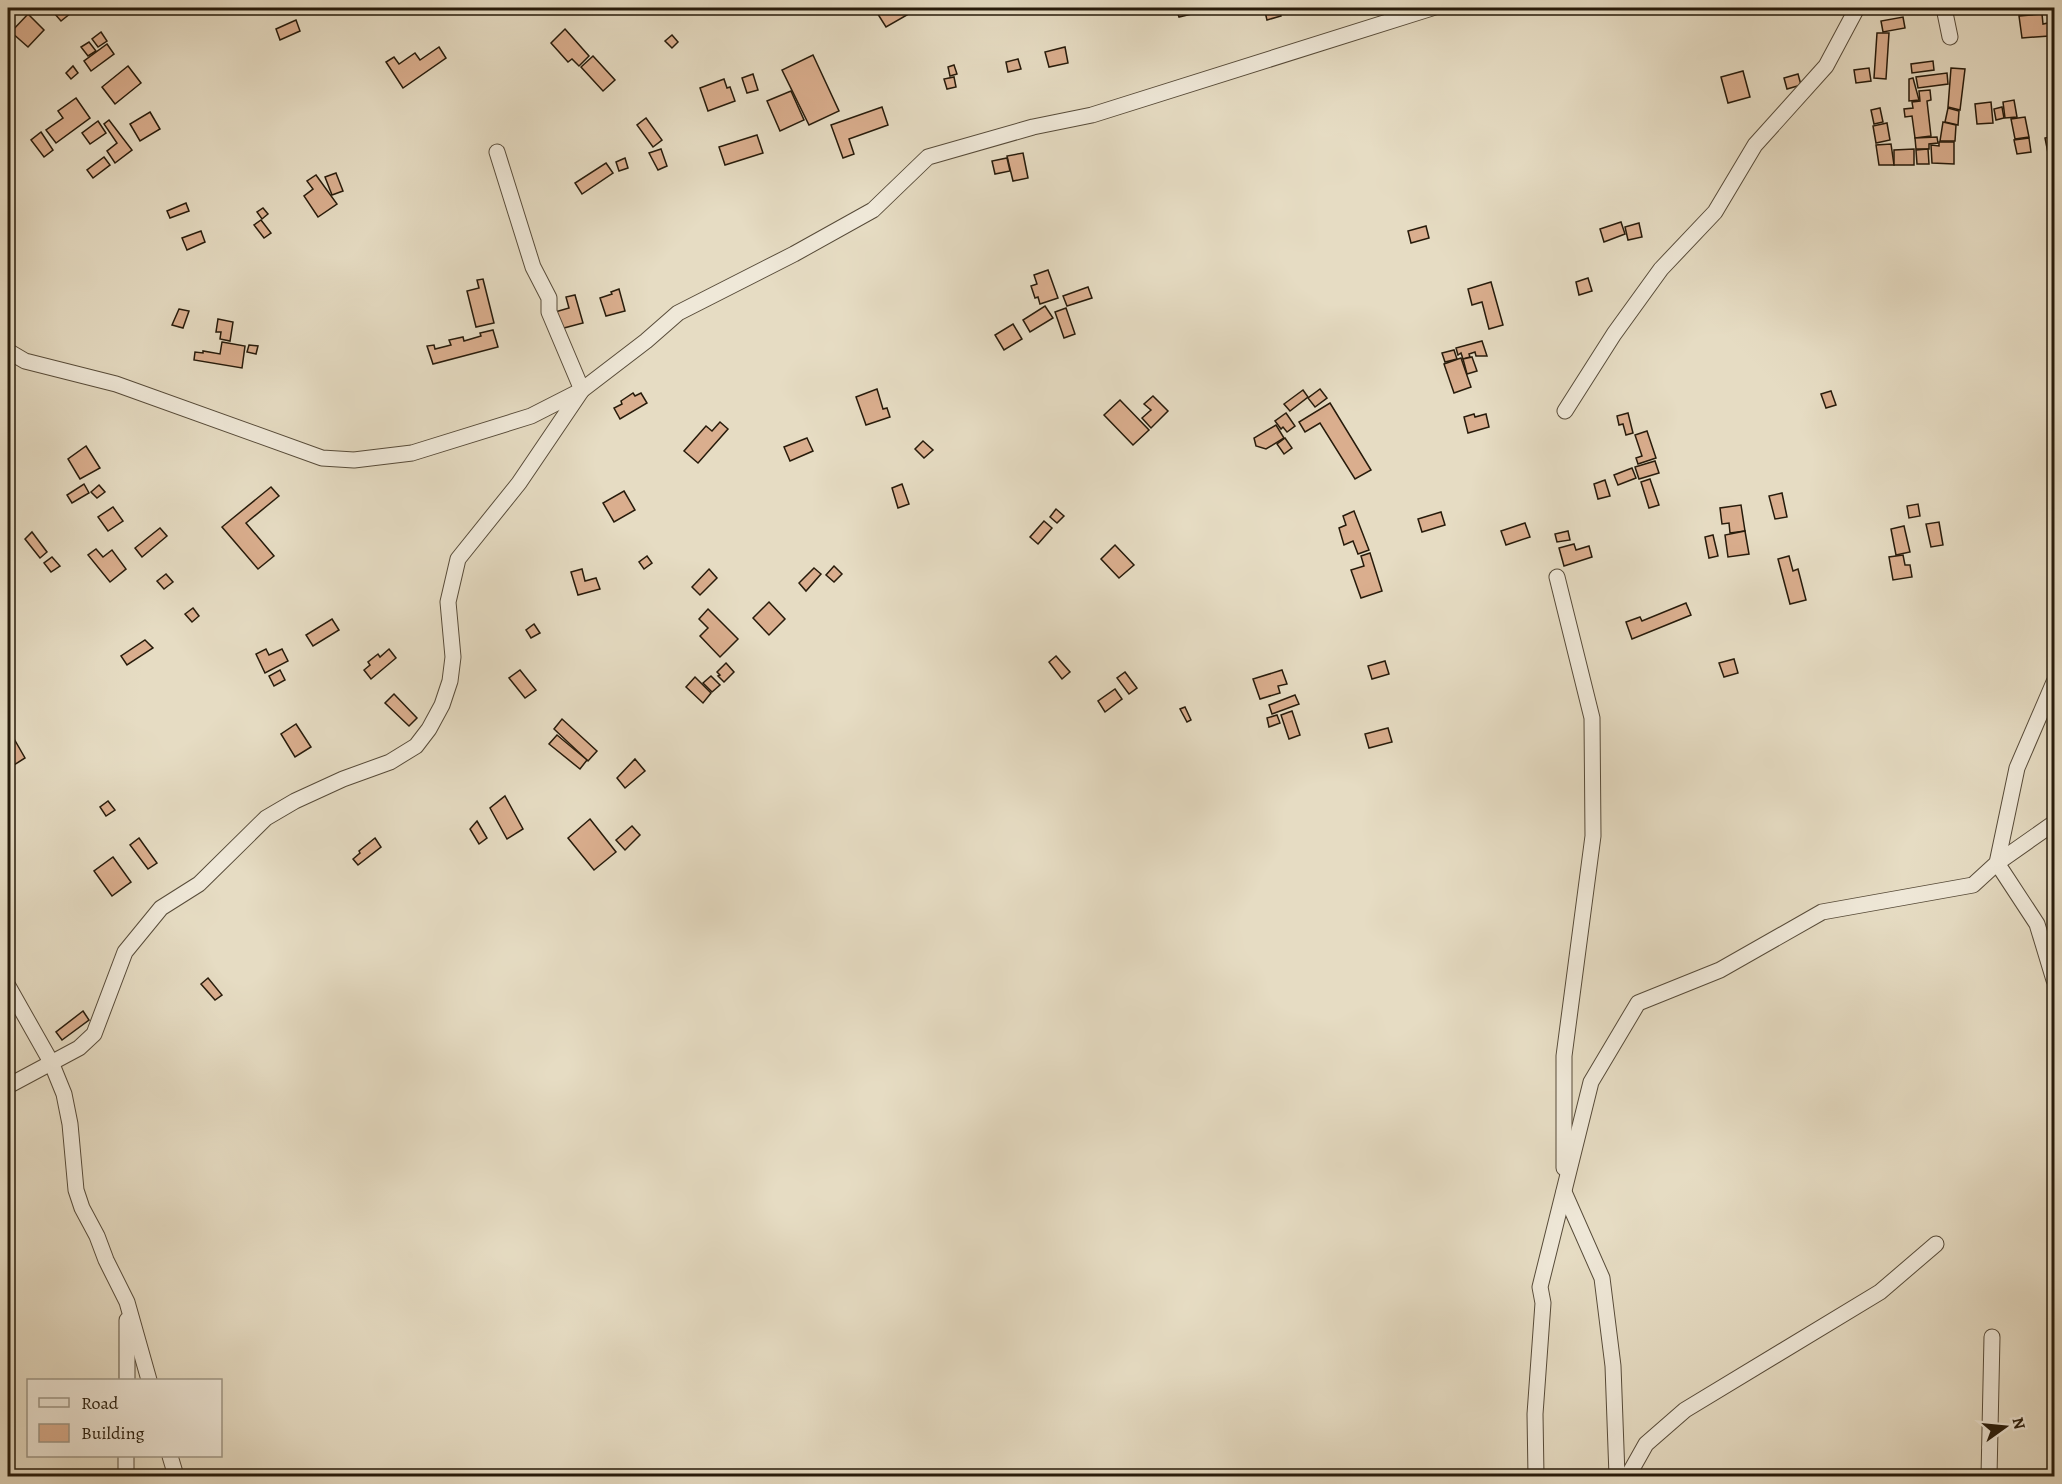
<svg xmlns="http://www.w3.org/2000/svg" width="2062" height="1484" viewBox="0 0 2062 1484" font-family="Alegreya,serif">
<rect width="100%" height="100%" fill="#e6dcc3"/>
<filter id="stains"><feTurbulence type="fractalNoise" baseFrequency=".00333" numOctaves="4"/><feColorMatrix values="0 0 0 0 .2 0 0 0 0 .09 0 0 0 0 .02 0 0 0 .5 -.17"/></filter>
<radialGradient id="worn" r=".72"><stop offset=".6" stop-color="#630" stop-opacity="0"/><stop offset="1" stop-color="#630" stop-opacity=".3"/></radialGradient>
<!-- building -->
<g fill="#daae8e" stroke="#271b0b" stroke-width="1.5">
<polygon points="62,8 66,8 71,13 61,21 54,13"/>
<polygon points="874,8 903,8 907,15 886,27"/>
<polygon points="1176,8 1191,8 1192,14 1179,17"/>
<polygon points="1264,8 1279,8 1281,16 1267,20"/>
<polygon points="28,14 44,30 28,47 11,32"/>
<polygon points="2042,14 2043,24 2048,23 2049,36 2022,38 2019,16"/>
<polygon points="1903,17 1905,28 1883,32 1881,21"/>
<polygon points="296,20 300,31 280,40 276,29"/>
<polygon points="565,29 589,56 579,66 572,59 568,62 551,43"/>
<polygon points="101,32 107,41 98,47 92,39"/>
<polygon points="1877,33 1889,33 1886,79 1874,78"/>
<polygon points="672,35 678,42 672,48 665,41"/>
<polygon points="89,42 96,51 88,56 81,47"/>
<polygon points="107,44 114,54 91,71 84,61"/>
<polygon points="439,47 446,58 403,88 386,62 394,57 399,64 415,53 420,60"/>
<polygon points="1065,47 1068,63 1049,67 1045,52"/>
<polygon points="813,55 839,111 809,125 782,70"/>
<polygon points="593,56 615,80 603,91 581,67"/>
<polygon points="1018,59 1021,69 1008,72 1006,62"/>
<polygon points="1933,61 1934,70 1912,73 1911,64"/>
<polygon points="954,65 957,74 950,76 948,67"/>
<polygon points="73,66 78,73 71,79 66,73"/>
<polygon points="128,66 141,83 115,104 102,87"/>
<polygon points="1869,68 1871,81 1856,83 1854,70"/>
<polygon points="1951,68 1965,69 1960,110 1948,107"/>
<polygon points="1743,71 1750,97 1728,103 1721,77"/>
<polygon points="1947,73 1948,84 1918,88 1916,77"/>
<polygon points="753,74 758,90 747,93 742,78"/>
<polygon points="1798,74 1801,85 1787,89 1784,78"/>
<polygon points="954,77 956,87 947,89 944,79"/>
<polygon points="1913,78 1919,100 1909,101 1909,79"/>
<polygon points="724,79 727,88 730,87 735,101 708,111 700,88"/>
<polygon points="1930,90 1931,100 1927,101 1931,136 1915,138 1912,116 1905,117 1904,109 1913,108 1912,102 1920,101 1919,91"/>
<polygon points="791,91 804,120 780,131 767,101"/>
<polygon points="76,98 90,118 56,143 46,130 63,118 58,111"/>
<polygon points="2014,100 2017,117 2005,118 2003,102"/>
<polygon points="1991,102 1993,123 1977,124 1975,104"/>
<polygon points="882,107 888,125 849,139 854,154 843,158 831,125"/>
<polygon points="2002,107 2004,118 1996,120 1994,109"/>
<polygon points="1880,108 1883,122 1874,124 1871,110"/>
<polygon points="1948,108 1959,111 1958,125 1945,122"/>
<polygon points="150,112 160,129 140,141 130,124"/>
<polygon points="2025,117 2029,137 2015,139 2011,119"/>
<polygon points="646,118 662,140 653,147 637,125"/>
<polygon points="109,120 132,150 115,163 107,151 117,143 104,124"/>
<polygon points="98,121 106,133 90,144 82,133"/>
<polygon points="1943,122 1956,125 1955,141 1940,141"/>
<polygon points="1887,123 1890,140 1876,143 1873,126"/>
<polygon points="41,132 53,150 44,157 31,140"/>
<polygon points="757,135 763,153 725,165 719,147"/>
<polygon points="2054,136 2054,151 2048,153 2045,138"/>
<polygon points="1937,137 1938,143 1929,144 1929,149 1916,149 1915,138"/>
<polygon points="2029,138 2031,152 2017,154 2014,140"/>
<polygon points="1939,142 1954,142 1954,164 1932,163 1931,145 1939,146"/>
<polygon points="1891,144 1894,165 1879,165 1876,145"/>
<polygon points="661,149 667,166 658,170 649,153"/>
<polygon points="1914,149 1914,165 1894,165 1894,150"/>
<polygon points="1928,149 1929,164 1917,164 1916,150"/>
<polygon points="1023,153 1028,178 1013,181 1007,156"/>
<polygon points="104,157 110,165 93,178 87,170"/>
<polygon points="625,158 628,168 619,171 616,162"/>
<polygon points="1007,158 1010,171 995,174 992,161"/>
<polygon points="606,163 613,173 582,194 575,183"/>
<polygon points="336,173 343,191 332,195 325,177"/>
<polygon points="316,175 337,204 318,217 304,196 313,189 307,181"/>
<polygon points="186,203 189,211 170,218 167,211"/>
<polygon points="263,208 268,214 262,219 257,212"/>
<polygon points="2049,212 2054,212 2054,222 2049,223"/>
<polygon points="261,220 271,233 264,238 254,225"/>
<polygon points="1621,222 1625,234 1604,242 1600,229"/>
<polygon points="1639,223 1642,237 1628,240 1625,227"/>
<polygon points="1426,226 1429,238 1411,243 1408,231"/>
<polygon points="201,231 205,242 187,250 182,238"/>
<polygon points="1048,270 1058,298 1040,304 1038,297 1035,298 1031,286 1037,284 1034,275"/>
<polygon points="1588,278 1592,291 1579,295 1576,282"/>
<polygon points="483,279 494,323 476,327 467,291 479,288 477,280"/>
<polygon points="1491,282 1503,325 1489,329 1482,302 1472,305 1468,289"/>
<polygon points="1088,287 1092,298 1067,306 1063,296"/>
<polygon points="619,289 625,311 606,316 600,298 612,294 611,292"/>
<polygon points="575,295 583,323 560,329 555,312 569,308 566,297"/>
<polygon points="1045,306 1053,318 1030,332 1023,320"/>
<polygon points="1066,308 1075,334 1064,338 1055,312"/>
<polygon points="179,309 189,311 183,328 172,325"/>
<polygon points="218,319 233,322 230,341 220,339 221,332 216,332"/>
<polygon points="1013,324 1022,339 1004,350 995,335"/>
<polygon points="493,330 498,347 433,364 427,346 434,345 435,349 451,345 449,340 463,337 464,341 481,336 480,333"/>
<polygon points="1482,341 1487,356 1476,356 1475,352 1469,354 1470,357 1463,359 1461,353 1458,355 1456,348"/>
<polygon points="222,342 245,346 242,368 194,360 195,352 203,353 203,351 220,354"/>
<polygon points="249,345 258,346 256,354 247,352"/>
<polygon points="1454,350 1457,359 1445,362 1442,353"/>
<polygon points="1472,357 1477,371 1467,374 1463,359"/>
<polygon points="1461,358 1471,387 1454,393 1444,364"/>
<polygon points="877,389 883,409 887,408 890,417 866,425 856,397"/>
<polygon points="1320,389 1327,398 1315,407 1308,398"/>
<polygon points="1303,390 1308,397 1290,411 1284,404"/>
<polygon points="1831,391 1836,405 1826,408 1821,394"/>
<polygon points="633,393 635,396 641,393 647,403 620,419 614,408 622,404 621,401"/>
<polygon points="1153,396 1168,411 1151,428 1142,418 1151,410 1144,404"/>
<polygon points="1120,400 1149,430 1133,445 1104,415"/>
<polygon points="1330,403 1371,470 1355,479 1320,423 1305,432 1299,422"/>
<polygon points="1286,413 1295,426 1287,432 1283,427 1281,429 1275,421"/>
<polygon points="1628,413 1633,433 1626,435 1623,424 1619,425 1617,416"/>
<polygon points="1474,414 1475,417 1486,414 1489,427 1468,433 1464,417"/>
<polygon points="720,422 728,429 698,463 684,451 706,426 712,431"/>
<polygon points="1276,425 1284,438 1266,449 1256,446 1254,438"/>
<polygon points="1647,431 1656,458 1638,464 1636,458 1642,456 1635,435"/>
<polygon points="807,438 813,451 790,461 784,447"/>
<polygon points="1285,438 1292,448 1284,454 1277,444"/>
<polygon points="923,441 933,450 924,458 915,449"/>
<polygon points="86,446 100,468 80,479 68,459"/>
<polygon points="1655,461 1659,473 1639,479 1635,467"/>
<polygon points="1632,468 1636,478 1618,485 1614,475"/>
<polygon points="1650,479 1659,505 1649,508 1641,482"/>
<polygon points="1605,480 1610,496 1598,499 1594,484"/>
<polygon points="84,484 89,493 72,503 67,495"/>
<polygon points="902,484 909,504 898,508 892,488"/>
<polygon points="99,485 105,492 97,498 91,492"/>
<polygon points="271,487 279,496 246,523 274,556 258,569 222,527"/>
<polygon points="624,491 635,510 614,522 603,503"/>
<polygon points="1782,493 1787,517 1775,519 1769,496"/>
<polygon points="1918,504 1920,516 1909,518 1907,506"/>
<polygon points="1741,505 1745,531 1730,533 1729,523 1722,524 1720,508"/>
<polygon points="113,507 123,521 108,531 98,517"/>
<polygon points="1056,509 1064,516 1057,523 1050,517"/>
<polygon points="1354,511 1369,550 1358,554 1353,541 1344,545 1339,528 1346,525 1343,516"/>
<polygon points="1441,512 1445,525 1422,532 1418,519"/>
<polygon points="1044,521 1052,528 1038,544 1030,537"/>
<polygon points="1939,522 1943,545 1931,547 1926,524"/>
<polygon points="1525,523 1530,537 1506,545 1501,531"/>
<polygon points="1904,526 1910,552 1896,555 1891,529"/>
<polygon points="160,528 167,536 142,557 135,548"/>
<polygon points="1568,531 1570,540 1557,542 1555,534"/>
<polygon points="1745,531 1749,554 1728,557 1725,535"/>
<polygon points="32,532 47,552 40,558 25,539"/>
<polygon points="1713,535 1718,556 1709,558 1705,537"/>
<polygon points="1574,544 1576,550 1589,546 1592,557 1564,566 1559,548"/>
<polygon points="1115,545 1134,565 1119,578 1101,559"/>
<polygon points="96,549 103,557 112,550 126,569 110,582 88,555"/>
<polygon points="1370,553 1382,591 1361,598 1351,570 1364,566 1361,556"/>
<polygon points="1903,555 1905,565 1910,565 1912,577 1893,580 1889,557"/>
<polygon points="647,556 652,563 644,569 639,562"/>
<polygon points="1789,556 1793,571 1798,569 1806,600 1790,604 1778,559"/>
<polygon points="52,557 60,566 51,572 44,563"/>
<polygon points="834,566 842,574 834,582 826,575"/>
<polygon points="814,568 821,574 806,591 799,583"/>
<polygon points="582,569 585,581 596,578 600,589 578,595 571,572"/>
<polygon points="709,569 717,578 700,595 692,587"/>
<polygon points="166,574 173,582 164,589 157,581"/>
<polygon points="769,602 785,619 769,635 753,618"/>
<polygon points="1686,603 1691,615 1632,639 1626,622 1640,617 1642,621"/>
<polygon points="193,608 199,616 192,622 185,614"/>
<polygon points="708,609 738,639 720,657 700,636 708,628 699,619"/>
<polygon points="332,619 339,630 313,646 306,635"/>
<polygon points="534,624 540,633 531,638 526,630"/>
<polygon points="145,640 153,648 127,665 121,656"/>
<polygon points="266,649 269,655 282,649 288,661 265,673 256,654"/>
<polygon points="389,649 396,658 371,679 364,670 370,665 368,662 378,654 380,657"/>
<polygon points="1056,656 1070,672 1062,679 1049,662"/>
<polygon points="1734,659 1738,673 1724,677 1719,663"/>
<polygon points="1385,661 1389,674 1372,679 1368,666"/>
<polygon points="726,663 734,672 724,682 718,676 720,675 717,672"/>
<polygon points="280,670 285,680 274,686 269,676"/>
<polygon points="520,670 536,690 525,698 509,678"/>
<polygon points="1282,670 1287,684 1278,686 1280,693 1260,699 1253,679"/>
<polygon points="1125,672 1137,688 1129,694 1117,678"/>
<polygon points="711,676 720,685 712,692 703,683"/>
<polygon points="695,677 711,693 703,703 686,687"/>
<polygon points="1115,689 1122,699 1105,712 1098,701"/>
<polygon points="394,694 417,718 409,726 385,703"/>
<polygon points="1295,695 1299,704 1272,714 1269,705"/>
<polygon points="1185,707 1191,720 1187,722 1180,709"/>
<polygon points="1292,711 1300,735 1289,739 1281,715"/>
<polygon points="1277,715 1280,723 1269,727 1267,718"/>
<polygon points="562,719 597,751 588,761 554,729"/>
<polygon points="296,724 311,747 295,757 281,734"/>
<polygon points="1388,728 1392,742 1369,748 1365,734"/>
<polygon points="557,735 587,760 580,769 549,744"/>
<polygon points="13,737 25,758 14,765 8,753 8,740"/>
<polygon points="635,759 645,771 625,788 617,778"/>
<polygon points="505,796 523,829 507,839 490,808"/>
<polygon points="108,801 115,810 106,816 100,807"/>
<polygon points="590,819 616,852 594,870 568,838"/>
<polygon points="477,821 487,838 479,844 470,829"/>
<polygon points="632,826 640,835 625,850 616,840"/>
<polygon points="139,838 157,863 148,869 130,845"/>
<polygon points="375,838 381,847 358,865 353,859 360,853 359,851"/>
<polygon points="113,857 131,882 112,896 94,871"/>
<polygon points="208,978 222,995 215,1000 201,984"/>
<polygon points="83,1011 89,1020 62,1040 56,1032"/>
</g>
<g fill="none" stroke-linecap="round" stroke-linejoin="round">
<defs>
<g id="street">
<polyline points="1944,8 1950,37"/>
<polyline points="8,351 25,361 116,384 322,458 354,460 412,453 531,416 582,390 646,341 678,313 794,254 873,210 928,157 1033,127 1092,115 1432,8"/>
<polyline points="1565,411 1614,334 1661,269 1715,212 1755,145 1826,66 1857,8"/>
<polyline points="1557,577 1592,718 1593,836 1564,1056 1564,1168"/>
<polyline points="2054,823 1997,863 2037,924 2054,980"/>
<polyline points="8,986 51,1062 64,1094 70,1124 76,1190 82,1208 97,1236 106,1260 127,1302 149,1380"/>
<polyline points="8,1086 79,1048 94,1034 125,952 161,908 199,884 266,818 295,801 343,779 390,762 416,746 429,729 442,705 450,681 453,657 448,602 458,559 519,483 582,390 549,312 549,298 533,267 497,152"/>
<polyline points="1564,1192 1602,1278 1613,1366 1617,1476"/>
<polyline points="127,1380 127,1320"/>
<polyline points="170,1456 176,1476"/>
<polyline points="126,1476 126,1456"/>
<polyline points="1536,1476 1535,1414 1543,1303 1540,1287 1591,1082 1638,1003 1720,970 1822,912 1973,885 1997,863 2017,768 2054,682"/>
<polyline points="1628,1476 1646,1444 1685,1410 1880,1292 1936,1244"/>
<polyline points="1989,1476 1992,1337"/>
</g>
</defs>
<!-- street casing -->
<use href="#street" stroke="#574b39" stroke-width="17"/>
<!-- street -->
<use href="#street" stroke="#efe8d8" stroke-width="15"/>
</g>
<!-- margin -->
<rect width="2062" height="1484" fill="none" stroke="#e6dcc3" stroke-width="30"/>
<rect x="9" y="9" width="2044" height="1466" fill="none" stroke="#271b0b" stroke-width="3"/>
<rect x="15" y="15" width="2032" height="1454" fill="none" stroke="#271b0b" stroke-width="1.5"/>
<!-- legend -->
<rect x="27" y="1379" width="195" height="78" fill="#efe8d8" stroke="#9f9686" stroke-width="1.5"/>
<rect x="39" y="1398" width="30" height="9" fill="#efe8d8" stroke="#9f9686" stroke-width="1.5"/>
<text x="81" y="1409" font-size="18" fill="#271b0b">Road</text>
<rect x="39" y="1424" width="30" height="18" fill="#daae8e" stroke="#9f9686" stroke-width="1.5"/>
<text x="81" y="1439" font-size="18" fill="#271b0b">Building</text>
<!-- north arrow -->
<g transform="translate(2005 1427) rotate(75)" stroke="#efe8d8" stroke-width="4.5" paint-order="stroke">
<path d="M0-4.5L10 22L0 15L-10 22Z" fill="#271b0b"/>
<text y="-9" font-size="16" font-weight="bold" text-anchor="middle" fill="#271b0b">N</text>
</g>
<rect width="100%" height="100%" filter="url(#stains)"/>
<rect width="100%" height="100%" fill="url(#worn)"/>
</svg>
